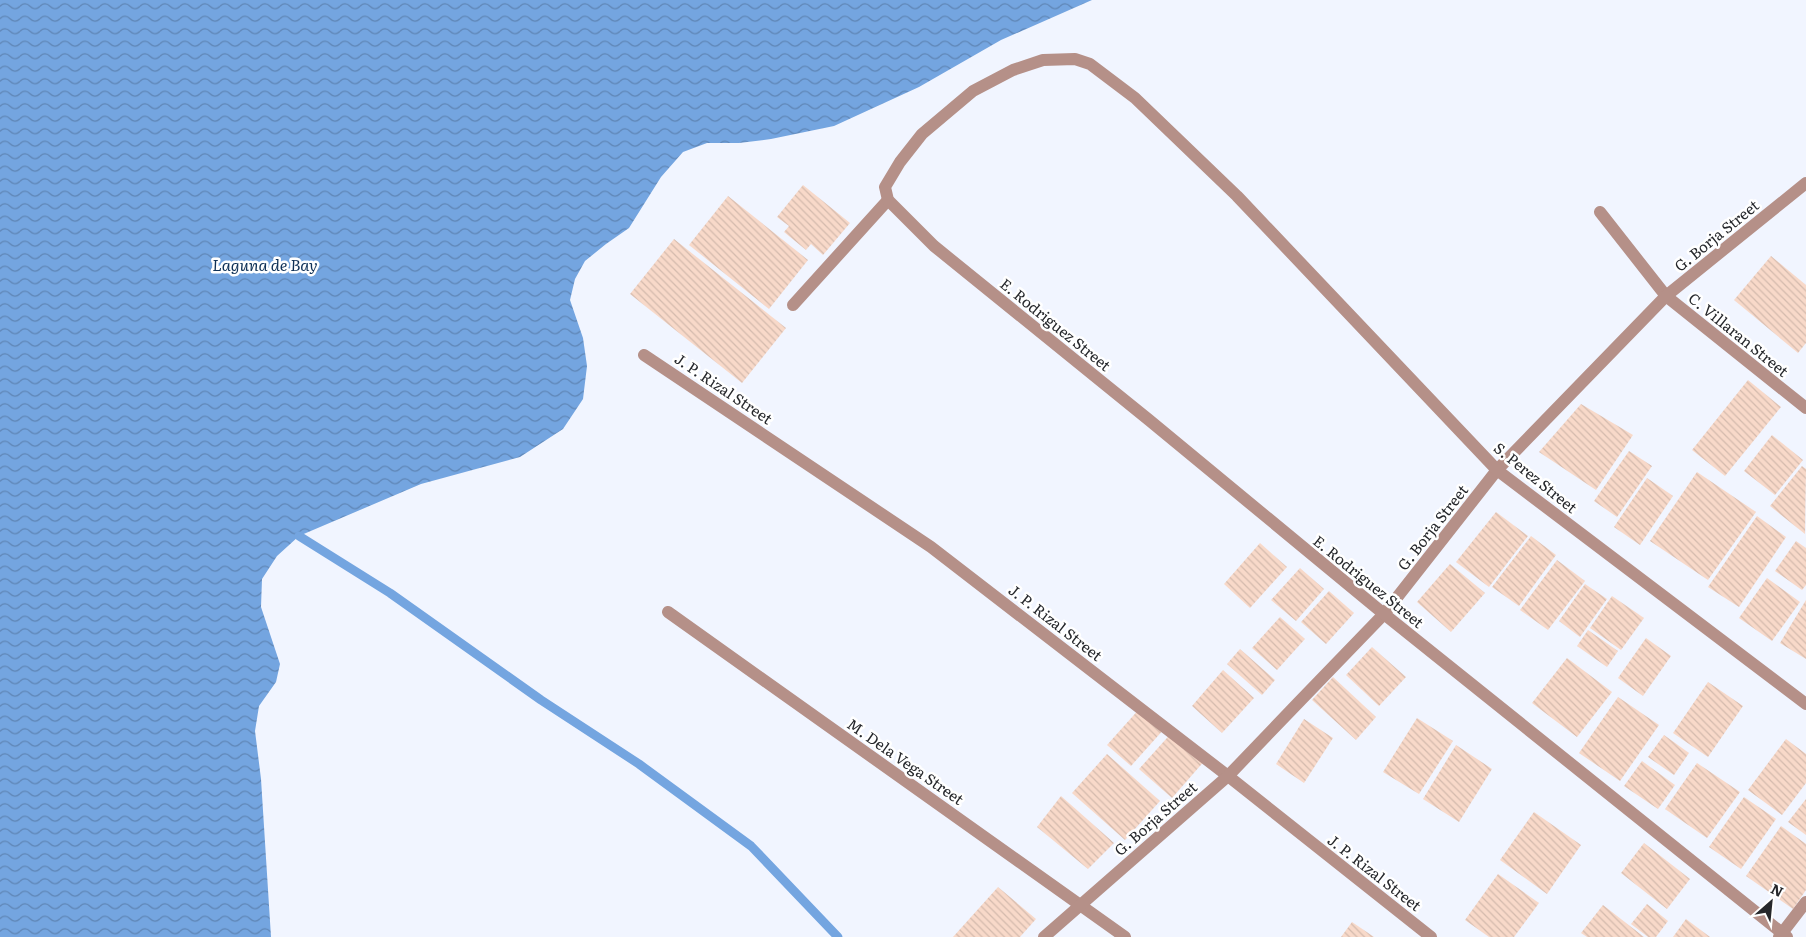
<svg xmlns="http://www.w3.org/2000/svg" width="1806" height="937" viewBox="0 0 1806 937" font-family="Literata,serif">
<defs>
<pattern id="water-waves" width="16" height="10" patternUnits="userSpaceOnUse" patternTransform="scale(1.25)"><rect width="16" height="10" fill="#74a5e0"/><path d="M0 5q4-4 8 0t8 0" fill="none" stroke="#5f86b6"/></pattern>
<pattern id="building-back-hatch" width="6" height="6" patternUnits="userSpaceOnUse" patternTransform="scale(1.25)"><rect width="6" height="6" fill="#f8d9c9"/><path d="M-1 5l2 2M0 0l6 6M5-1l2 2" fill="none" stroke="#d4baad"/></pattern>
</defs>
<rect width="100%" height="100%" fill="#f1f5ff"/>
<!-- water -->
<polygon fill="url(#water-waves)" points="0,0 1092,0 1001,40 919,87 834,126 771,139 739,143 707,143 683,152 661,177 629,228 606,244 585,261 575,279 570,300 583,338 587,366 583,399 563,429 520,457 421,484 299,536 277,556 262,579 261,607 280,664 276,682 259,706 255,731 261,779 271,937 0,937"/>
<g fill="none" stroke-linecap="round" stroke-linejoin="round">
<!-- stream -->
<polyline stroke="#74a5e0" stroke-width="9" points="299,536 390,593 541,700 639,764 751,846 838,937"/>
</g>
<!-- building -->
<g fill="url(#building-back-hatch)">
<polygon points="803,185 850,223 823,255 811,244 806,250 784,232 789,226 777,217"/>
<polygon points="728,196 808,260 769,309 689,245"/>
<polygon points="674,239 786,328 742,383 630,294"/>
<polygon points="1771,256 1806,285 1806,343 1798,353 1734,300"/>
<polygon points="1748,380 1781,407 1725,476 1692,450"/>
<polygon points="1581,404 1633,435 1596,490 1539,452"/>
<polygon points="1772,435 1803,460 1775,495 1744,471"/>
<polygon points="1629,451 1652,466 1617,517 1594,501"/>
<polygon points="1802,466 1806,469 1805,534 1770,506"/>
<polygon points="1697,472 1756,512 1708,580 1650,541"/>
<polygon points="1647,478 1673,496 1640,545 1614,527"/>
<polygon points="1496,512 1528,536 1489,587 1456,562"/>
<polygon points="1757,516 1786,537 1739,607 1708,587"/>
<polygon points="1531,536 1556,555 1519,606 1492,587"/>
<polygon points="1796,541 1806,548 1806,585 1802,590 1775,571"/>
<polygon points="1260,543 1287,567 1250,608 1224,584"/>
<polygon points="1557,560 1585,581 1548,630 1520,610"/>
<polygon points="1450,564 1485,593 1451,632 1417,602"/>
<polygon points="1300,568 1324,589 1296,621 1271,600"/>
<polygon points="1767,578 1800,602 1772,641 1739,618"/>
<polygon points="1585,584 1607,599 1580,637 1559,621"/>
<polygon points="1329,591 1354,613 1326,644 1301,622"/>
<polygon points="1612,596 1644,618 1621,650 1590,628"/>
<polygon points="1806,600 1806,659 1780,643"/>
<polygon points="1280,617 1305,639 1277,670 1252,648"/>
<polygon points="1588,630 1618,651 1607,667 1577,646"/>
<polygon points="1646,638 1671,656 1643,696 1618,678"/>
<polygon points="1372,647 1406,677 1379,706 1346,675"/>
<polygon points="1240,649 1275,680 1262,695 1227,664"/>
<polygon points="1567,658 1612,692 1577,737 1532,703"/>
<polygon points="1223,670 1254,698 1222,733 1192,706"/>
<polygon points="1333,677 1376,717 1356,740 1312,700"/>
<polygon points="1708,682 1743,706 1708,757 1673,733"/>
<polygon points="1618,697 1659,725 1620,781 1579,753"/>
<polygon points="1141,707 1165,728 1131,766 1107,745"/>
<polygon points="1417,718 1453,741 1419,794 1383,772"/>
<polygon points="1304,719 1333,738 1304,783 1276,764"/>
<polygon points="1175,729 1207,758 1172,798 1139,769"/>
<polygon points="1664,735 1689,753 1674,775 1648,757"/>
<polygon points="1786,739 1806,754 1806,783 1782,815 1748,790"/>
<polygon points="1456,745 1492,769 1459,822 1423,799"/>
<polygon points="1107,754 1160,801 1125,840 1072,793"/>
<polygon points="1642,761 1675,785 1658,809 1624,786"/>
<polygon points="1697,763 1740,792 1707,838 1665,809"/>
<polygon points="1061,796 1114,843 1088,869 1037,827"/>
<polygon points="1744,797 1776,819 1741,869 1709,847"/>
<polygon points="1806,799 1806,835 1788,822"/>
<polygon points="1534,812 1581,845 1547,894 1500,860"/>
<polygon points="1781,826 1806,844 1806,890 1793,909 1746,876"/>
<polygon points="1644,843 1690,879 1667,909 1621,873"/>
<polygon points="1498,874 1539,903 1514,937 1489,937 1465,920"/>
<polygon points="998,887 1036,919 1020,937 953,937"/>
<polygon points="1647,904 1668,921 1656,937 1648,937 1631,924"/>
<polygon points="1603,905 1644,937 1587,937 1581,933"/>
<polygon points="1686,919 1710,937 1673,937"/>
<polygon points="1352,922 1374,937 1341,937"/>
</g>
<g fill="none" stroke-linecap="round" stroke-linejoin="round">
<!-- minor -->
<g stroke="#b59088" stroke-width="12">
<polyline points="1600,212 1666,296 1806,408"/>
<polyline points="793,305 888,200"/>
<polyline points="644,355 931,547 1228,776 1431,937"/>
<polyline points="668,612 1125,937"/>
<polyline points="1044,937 1228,776 1298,703 1384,614 1497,470 1666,296 1806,183"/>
<polyline points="1779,937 1806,902"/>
<polyline points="1787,937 1384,614 1149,420 934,246 888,200 885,187 900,162 922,134 973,91 1013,70 1043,60 1075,59 1090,64 1135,98 1237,196 1497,470 1806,704"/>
</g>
</g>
<g text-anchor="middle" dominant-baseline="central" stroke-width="5" stroke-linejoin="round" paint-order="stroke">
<!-- street labels -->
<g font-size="15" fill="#26282c" stroke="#fff">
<text transform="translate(1716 235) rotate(-39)">G. Borja Street</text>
<text transform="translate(1056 324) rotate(39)">E. Rodriguez Street</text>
<text transform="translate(1739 334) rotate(39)">C. Villaran Street</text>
<text transform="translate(724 388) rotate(34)">J. P. Rizal Street</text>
<text transform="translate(1536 477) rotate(39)">S. Perez Street</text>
<text transform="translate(1432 527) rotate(-52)">G. Borja Street</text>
<text transform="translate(1369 581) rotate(39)">E. Rodriguez Street</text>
<text transform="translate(1056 622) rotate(38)">J. P. Rizal Street</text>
<text transform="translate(906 761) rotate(35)">M. Dela Vega Street</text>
<text transform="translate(1155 818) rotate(-41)">G. Borja Street</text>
<text transform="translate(1375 872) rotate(38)">J. P. Rizal Street</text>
</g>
<!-- water labels -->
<g font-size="16" font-style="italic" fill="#0e3056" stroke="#fff">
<text x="265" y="264">Laguna de Bay</text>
</g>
</g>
<!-- north arrow -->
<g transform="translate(1771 902) rotate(27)" stroke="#ffffff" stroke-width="4" paint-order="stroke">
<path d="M0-4L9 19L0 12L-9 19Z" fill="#26282c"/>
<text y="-8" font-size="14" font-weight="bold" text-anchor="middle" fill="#26282c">N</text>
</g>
</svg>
